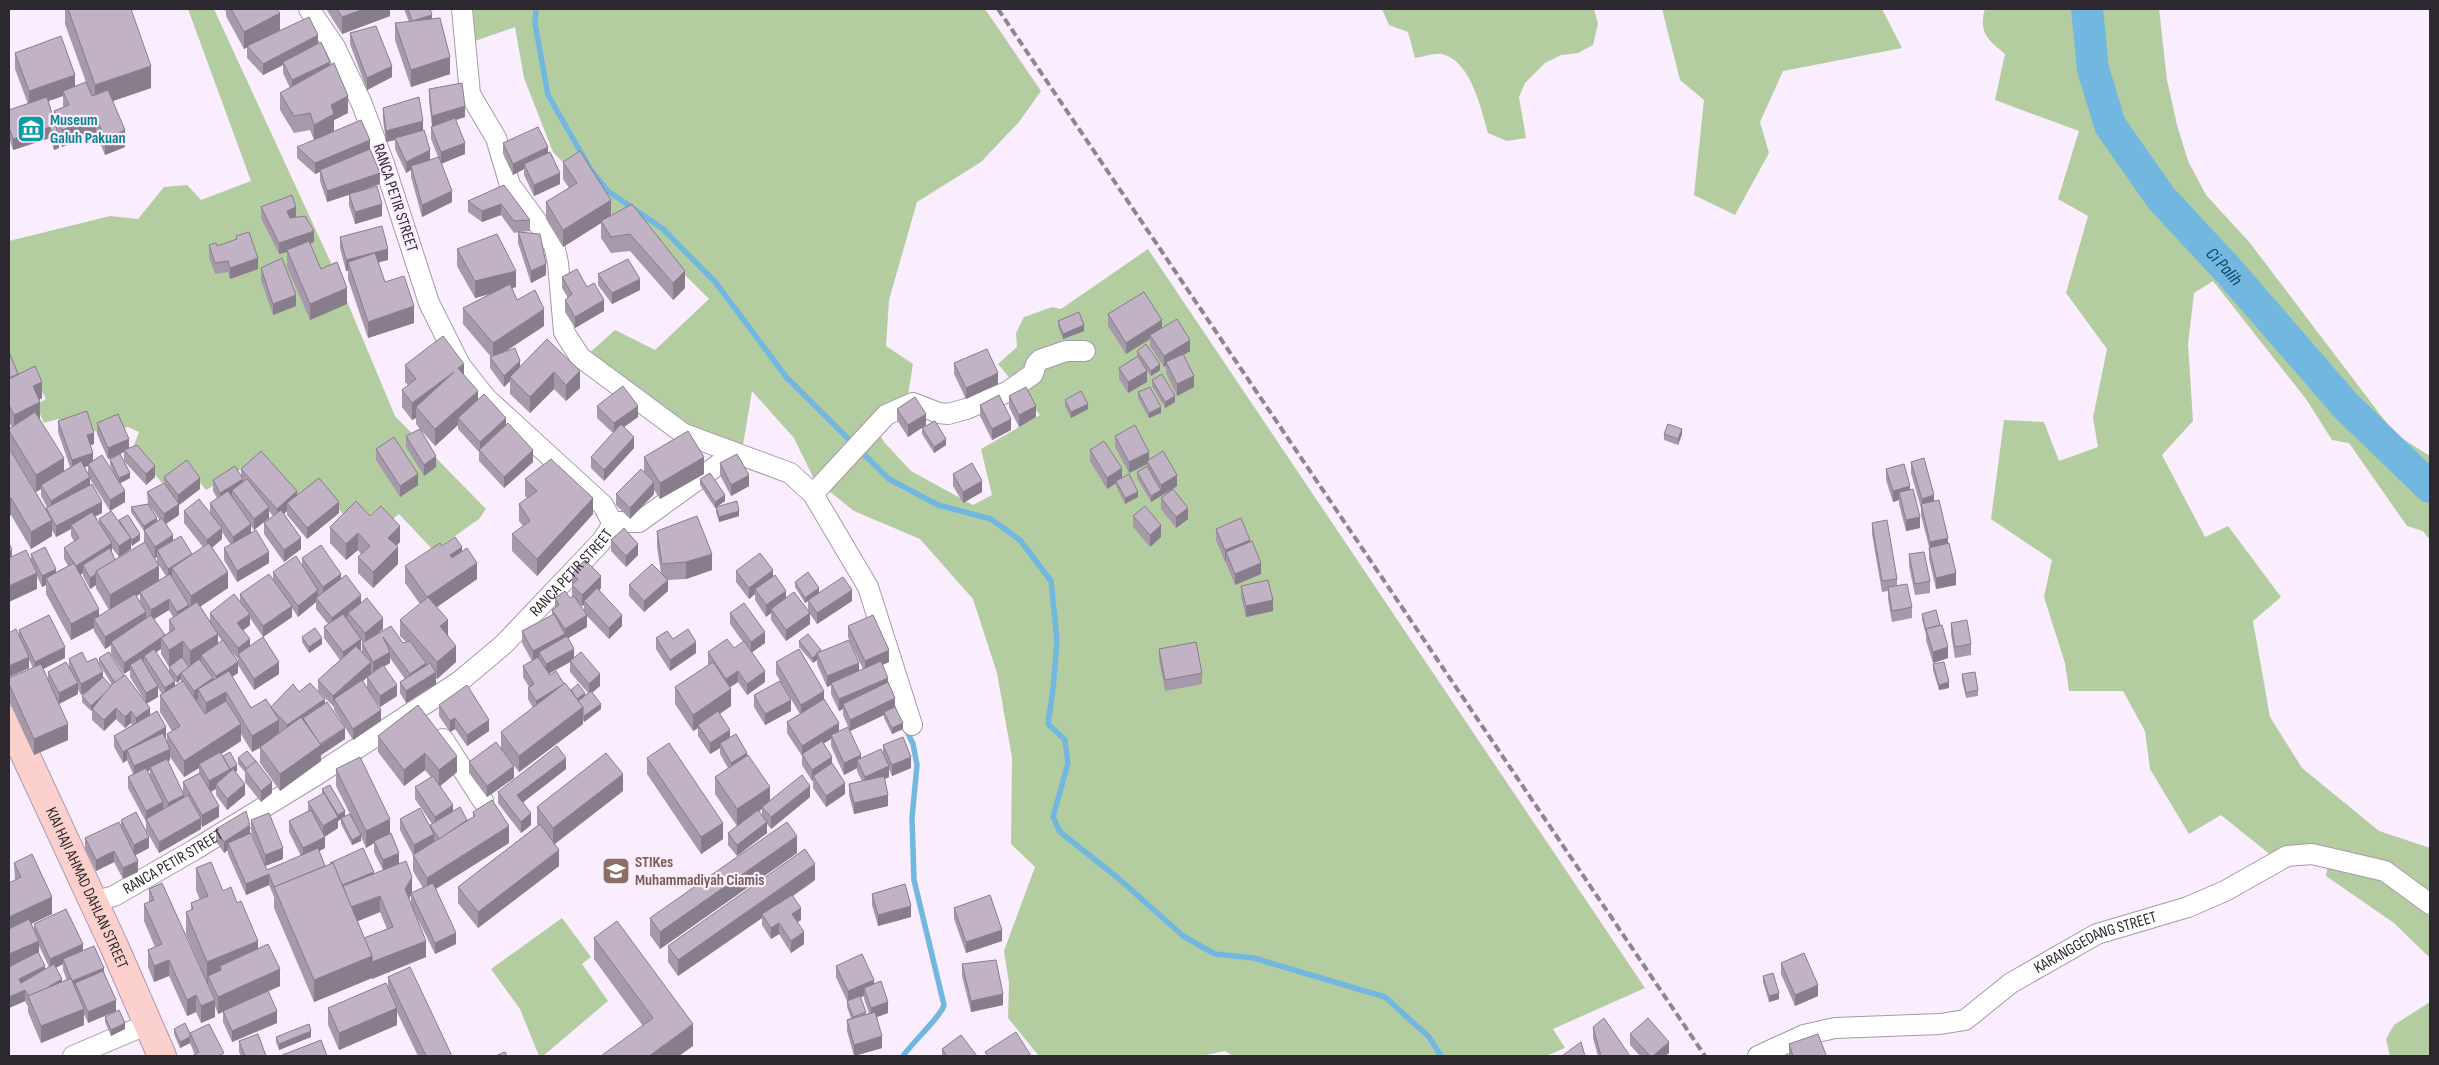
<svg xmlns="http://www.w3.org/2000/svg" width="2439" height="1065" viewBox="0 0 2439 1065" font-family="'Sofia Sans Condensed',sans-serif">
<rect width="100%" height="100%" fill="#f9edfe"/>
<!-- green -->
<g fill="#b4cda0">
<polygon points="188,9 214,9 331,263 395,416 486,509 479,519 434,551 399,514 388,523 376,510 364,520 342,513 319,485 299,499 261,457 206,490 187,467 162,483 133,448 139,432 128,427 104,434 58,419 44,423 36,405 46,399 37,382 22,386 9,356 9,241 110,216 138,219 164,187 187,185 201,200 251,181"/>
<polygon points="473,9 985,9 1041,91 1019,122 981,162 917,202 889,300 886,346 913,364 908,395 871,419 884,442 911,471 973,505 992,495 981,449 1040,415 998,364 1017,347 1016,333 1024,317 1052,307 1061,309 1148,249 1645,988 1553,1029 1565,1048 1546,1056 1233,1056 1225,1051 1201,1056 1039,1056 1008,1018 1009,983 1004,951 1035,867 1011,844 1012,758 997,673 973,599 920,539 854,511 814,479 794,438 752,391 742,451 676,424 586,356 615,330 655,350 709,299 674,264 618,221 553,152 524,78 515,27 475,41"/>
<path d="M1382,9H1594L1598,24L1593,45L1578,53L1561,55L1545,63L1525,83L1519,97L1526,138L1507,141L1488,133C1481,109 1471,61 1442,54C1435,53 1422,57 1415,58L1408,32L1389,25Z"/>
<polygon points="1662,9 1882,9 1902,48 1783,71 1760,122 1769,153 1735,215 1694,195 1704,100 1680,80"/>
<path d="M1985,9H2159L2167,80L2177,125L2188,161L2206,195L2250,243L2395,434L2430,456V540L2423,531L2407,526L2349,443L2332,440L2306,399L2213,281L2194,293L2188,344L2193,421L2162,455L2205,537L2228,526L2281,597L2253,621L2270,717L2302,768L2379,831L2430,848V958L2394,923L2326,876L2330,851L2272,856L2221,815L2189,834L2150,769L2145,731L2123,691H2069L2065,663L2044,597L2052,560L1991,519L2004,420L2044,422L2059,461L2098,447L2093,418L2107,349L2066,293L2088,216L2058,199L2079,131L1995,100L2005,54C1988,40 1978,32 1985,9Z"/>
<polygon points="562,918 591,957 582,964 608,1001 543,1056 539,1056 520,1009 491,969"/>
<polygon points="2430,1002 2430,1056 2390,1056 2386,1039 2394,1025"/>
</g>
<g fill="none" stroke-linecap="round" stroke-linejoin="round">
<!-- stream -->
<g stroke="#72b7e0" stroke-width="5.5">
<polyline points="536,9 535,23 548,95 591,170 608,191 663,229 716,283 787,378 889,479 938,505 991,519 1020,540 1051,581 1057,640 1053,689 1048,724 1065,740 1068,763 1053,817 1060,832 1118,878 1183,936 1215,954 1254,958 1385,997 1429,1037 1441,1056"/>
<path d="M903,1056C911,1044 942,1015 944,1005L914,880L912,818L917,765L913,744L906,729"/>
</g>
<!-- river -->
<path stroke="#72b7e0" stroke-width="32" id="s1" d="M2087,9L2093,69L2110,125L2161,198L2228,270L2346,406L2430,487"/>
<defs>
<g id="street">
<polyline points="462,9 470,94 496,138 510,185 554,245 558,263 564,332 580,357 684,434 790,473 813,494 868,587 912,725"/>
<polyline points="813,494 886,415 913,403 939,413 948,414 966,409 1007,392 1033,374 1036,364 1040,360 1066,351 1085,351"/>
<polyline points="612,522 639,522 733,454"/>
<polyline points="443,739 483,801"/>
<path id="s2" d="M93,902L114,896L194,850L318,774L460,681L503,645L600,543L609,531L612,522L603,505L486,398L460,365L429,303L384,164L362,104L335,47L309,9"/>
<polyline points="73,1056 148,1024"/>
<path id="s3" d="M1758,1056L1804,1035L1835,1028L1940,1024L1965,1020L2011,983L2097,934L2188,907L2225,891L2287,856L2312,854L2385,871L2430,904"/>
</g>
<g id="secondary">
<path id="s4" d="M9,720L114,946L162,1056"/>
</g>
</defs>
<!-- street casing -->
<use href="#street" stroke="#a798ac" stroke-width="22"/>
<!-- secondary casing -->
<use href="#secondary" stroke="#a798ac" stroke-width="30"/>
<!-- street -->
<use href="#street" stroke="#fff" stroke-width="20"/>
<!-- secondary -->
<use href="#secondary" stroke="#fcd1cd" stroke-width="28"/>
<!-- rail -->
<polyline stroke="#8e8591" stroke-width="4" stroke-dasharray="8 4" stroke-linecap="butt" points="998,9 1705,1056"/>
</g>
<!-- wall -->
<g fill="#a699aa" fill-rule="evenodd">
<path d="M65,9H131L151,88L113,101L125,147L105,155L96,133L62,147L59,140V148L54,150L50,138L13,150L9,138V110L28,104L15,69V53L75,86L86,82L65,24ZM63,96V108L54,111V121L48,101Z"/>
<polygon points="223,9 277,9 280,30 253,44 318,44 330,65 348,113 334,120 334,131 328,134 370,150 380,184 367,188 382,216 355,224 349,205 349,195 327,202 320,181 320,172 315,174 297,158 297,147 314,140 310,130 294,133 280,110 280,93 290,88 283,73 283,65 263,75 247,58 247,47 244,49 226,16 226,10 225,11"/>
<polygon points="326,9 390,9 390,16 342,34"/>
<polygon points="404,9 436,9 430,11 432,19 450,74 411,87 395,40 395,23 409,22"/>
<polygon points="350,33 392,77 367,90 350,44"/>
<polygon points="429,89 465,117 456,120 465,154 441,163 452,202 422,217 411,177 411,170 406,173 395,149 395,140 386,142 383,119 383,108 423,131 430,160 438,157 431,139 431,127 432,127 429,101"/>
<polygon points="503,143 548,153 560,184 534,196 524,175 524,169 513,175 503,154"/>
<polygon points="563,162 611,216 685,288 673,300 630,251 611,253 601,238 601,223 563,247 546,219 546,202 569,188 563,179"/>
<polygon points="504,185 530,220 530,231 521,232 546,275 531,283 518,243 518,232 514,233 501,215 482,222 468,212 468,201"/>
<polygon points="261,207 296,217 314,242 310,244 321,269 347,304 310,320 287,267 287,252 279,254 261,218"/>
<polygon points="236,236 258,269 230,279 228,272 215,274 209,257 209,245 217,246 236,240"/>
<polygon points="340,237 388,260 378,262 385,282 414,323 368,338 348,279 348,271 346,271 340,248"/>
<polygon points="457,249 516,287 512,288 517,300 544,326 505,352 520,367 547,339 580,388 566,401 554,389 530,413 510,394 510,381 504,387 490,368 490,357 491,357 463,324 463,308 492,293 475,298 457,266"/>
<polygon points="261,268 296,306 273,315 261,280"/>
<polygon points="598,274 640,290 612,304 598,285"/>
<polygon points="562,277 604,311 575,328 565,312 565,300 568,298 562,288"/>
<polygon points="1108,314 1162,328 1190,351 1183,355 1194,387 1177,396 1166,373 1166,366 1164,367 1150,346 1150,339 1126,354 1108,326"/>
<polygon points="1058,321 1084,331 1063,339 1058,327"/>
<polygon points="1137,351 1160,370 1151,376 1143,365 1147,382 1128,393 1119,379 1119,368 1137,356"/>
<path d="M9,352L18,374L42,398L39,400L40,419H39L64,471L70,467L58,432V421L94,444L90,445L93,461L114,474L110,465V459L118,454L108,459L97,434V423L129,448L155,477L146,485L124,461V452L120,454L130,478L120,483L125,502L110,511L90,479V485L102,513L95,516L99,523V519L119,522V520L140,540L132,546L131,544V549L119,557L112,548V553L115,560L144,543V531L131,512V507L148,504L147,492L164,483V477L200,489L179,505V515L166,524L173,541L192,554L203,547L184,523V511L210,513V503L217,498L213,491V480L241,475V469L297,496L339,513L307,539L287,515V511L284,514L301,549L284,562L264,534V523L273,516L269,511V518L254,530L251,526V533L269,563L237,582L224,560V548L231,545L222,532V539L211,548L228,588L200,606L210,621V613L240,602V594L273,580V572L302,566V558L341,579L383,629L377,634L403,643L406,642L400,636V620L420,604L405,583V566L442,546L462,551L477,579L437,607L448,635L456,662L437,679L436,678V684L406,703L400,693V682L405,679L390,658V663L384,666L397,696L380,707L369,691L381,721L353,740L334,710V707L318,691V680L340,660L324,638V627L328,624L316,609V602L298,617L292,608V617L263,637L250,618V625L243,630L250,646L279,674L254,690L238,665V673L232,676L251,708L271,707L299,692L325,703L345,739L321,755V761L280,791L260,763V748L252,752L241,734V741L221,754L223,759V756L237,771L235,772L245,795L227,810L216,795V789L211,792L219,817L202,827L201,824V829L159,853L146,830V822L128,788V777L133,774L127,760L123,763L114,747V736L132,725L131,723L125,728L116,719L104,731L92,720V710L91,711L82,702V696L88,691L81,695L78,689V694L59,704L55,696L68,740L34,755L9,701V678L33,668L29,660V668L9,677V633L19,635V630L65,658L43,669L48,680V672L69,666V659L87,662L111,686L112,685L99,663V658L124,676L145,701L130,677V670L124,674L111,654V645L105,649L94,631V628L71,640L46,594V585L42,587L37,576V589L12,556L31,561V554L56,572L68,566L64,559V548L74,541L71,536V529L56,537L52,530V536L31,549L11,515L9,516V429L12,427L9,422ZM11,451L36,492L41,489V496L47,507L46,509ZM88,466V474L84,467ZM150,506L160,520L157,521ZM157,557V562L166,576L159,580L155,558ZM83,573V576L90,589L96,585V588L109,610L99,616L80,575ZM140,594V601L136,596ZM169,610L173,617L169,620V632L165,635L154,619ZM218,635L222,641L218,644ZM361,640L363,643H362V652L360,650ZM227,647L238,659V661ZM161,649V654L169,667L170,666L169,667V673L156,652ZM169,673L177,683L181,679V682L175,686ZM367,677V688L363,681ZM158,688L162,694L160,695V712L172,731L167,734V742L165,739H166L150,716L146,704L158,697ZM170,757L184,777L199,768V773L183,782V793L168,762L170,760ZM150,770V777L147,771Z"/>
<polygon points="954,363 998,384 966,399 954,374"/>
<polygon points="405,365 464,375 478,400 506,425 533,462 504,488 479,461 479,452 458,429 458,425 435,446 421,430 436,467 424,476 406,447 406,436 420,429 416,424 416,418 412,420 402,407 402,390 408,385 405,382"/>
<polygon points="1152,380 1175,402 1165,408 1152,386"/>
<polygon points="1138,392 1161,413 1149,418 1138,398"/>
<polygon points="1009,396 1036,417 1019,427 1009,407"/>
<polygon points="1065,400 1088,409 1071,418 1065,406"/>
<polygon points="980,405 1011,430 992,440 980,416"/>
<polygon points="597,406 638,417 624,427 634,448 604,481 591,468 591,457 613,433 597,418"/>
<polygon points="897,409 926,425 908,437 897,420"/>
<polygon points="922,428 946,445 934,453 922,434"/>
<polygon points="1664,434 1682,434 1678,445 1664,440"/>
<polygon points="1115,436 1149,459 1177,486 1173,489 1188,519 1176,528 1161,509 1161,498 1170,490 1151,502 1137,478 1137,472 1147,466 1147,464 1129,473 1115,447"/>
<polygon points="376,449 418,485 400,497 376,460"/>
<polygon points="1090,450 1122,478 1138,497 1125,504 1116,486 1116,483 1107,489 1090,461"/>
<polygon points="644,457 704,474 660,499 654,490 654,494 630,519 616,505 616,494 644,473"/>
<polygon points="1911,462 1934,501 1948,543 1956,585 1936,589 1929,559 1929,547 1921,515 1921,508 1911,473"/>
<polygon points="720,463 749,486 731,496 720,475"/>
<polygon points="1886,469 1910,490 1920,528 1906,531 1899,504 1899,500 1893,502 1886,480"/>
<polygon points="953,474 982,492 963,503 953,486"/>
<polygon points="525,479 593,514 537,576 512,551 512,534 523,526 519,521 519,504 527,498 525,496"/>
<polygon points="700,479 725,501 717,506 739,516 719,522 716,512 716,507 715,508 700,485"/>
<polygon points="370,516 400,542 396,546 398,564 373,588 358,573 358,557 361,554 358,550 346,560 330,543 330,527"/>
<polygon points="1133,516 1161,537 1150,547 1133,527"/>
<polygon points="1872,523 1897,579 1897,585 1912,607 1912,618 1892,622 1888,599 1888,591 1882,592 1872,534"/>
<polygon points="1216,529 1250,542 1261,574 1235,585 1226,563 1226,561 1225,562 1216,540"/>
<polygon points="657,531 712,570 686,579 668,580 668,591 644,612 629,596 629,585 661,573 657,547"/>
<polygon points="611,540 638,555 626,567 611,551"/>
<polygon points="1909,554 1930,581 1930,593 1915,595 1909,566"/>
<polygon points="736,571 773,577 786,597 808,611 808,601 805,603 795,587 795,582 819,593 852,601 817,624 810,614 810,624 786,641 771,620 771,613 766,617 755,600 755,594 749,599 736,582"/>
<path d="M572,574L601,588L599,590L622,626L609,639L586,615L587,627L568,638L574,657L600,686L592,693L601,709L584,722L583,720V724L519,772L501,749V732L533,708L528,699V688L529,687L523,677V666L532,661L522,643V631L552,615V610L555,608V598H570L573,597L572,596ZM579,603L582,606L584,605V611ZM570,662V672L588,693L585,695L571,690L550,675L549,674Z"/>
<polygon points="1241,586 1273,611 1246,617 1241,597"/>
<path d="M730,613L765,643L752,652L765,682L747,695L738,682L730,687L731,706L720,714L730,737L747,755L770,800L810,797L771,829L767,824V833L737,856L728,845V833L745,820L737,826L715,794V777L728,768L720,754V748L710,754L698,736V728L693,731L675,704V687L709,665L708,664V652L734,648L743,642L730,624ZM762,809V815L759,811Z"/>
<polygon points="1922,614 1948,658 1933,663 1926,640 1926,635 1922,619"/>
<polygon points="1951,623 1971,644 1971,655 1955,658 1951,634"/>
<polygon points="848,626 889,662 882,665 895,707 903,729 892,734 884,718 884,715 850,731 843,715 843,709 839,711 831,694 831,685 827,687 817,664 817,660 813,663 799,647 799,641 821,651 859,671 863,669 848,637"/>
<polygon points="302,637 322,644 309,653 302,642"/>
<polygon points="656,638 696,653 670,671 656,649"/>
<polygon points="1159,649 1202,673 1202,684 1165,691 1159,660"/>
<polygon points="776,662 824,699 839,731 861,758 883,754 883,745 911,768 892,776 889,769 889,777 885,779 888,806 854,814 849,795 849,784 862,781 857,771 857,768 844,775 831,746 831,739 824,743 845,794 826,807 813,788 813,780 812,781 802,765 802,756 787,733 787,722 800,714 776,674"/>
<polygon points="1933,664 1949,688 1939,690 1933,670"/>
<polygon points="1962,674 1978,690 1978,696 1966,698 1962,680"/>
<polygon points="754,695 791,711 765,725 754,707"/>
<path d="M418,705L457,772L440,786L453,811L467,820L473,817V812L509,843L436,889L456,944L435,954L413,909L426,957L372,979V978L314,1002L274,908V897L269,885L246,895L228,854V850L224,853L216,841V829L250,833L267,870L301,856L289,832V821L308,811V802L322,794V789L345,816L350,814L336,786V769L390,834L399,864L412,893L423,888L413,871V855L400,830V819L430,828V825L432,824L415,799V787L431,777L425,770L404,786L378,752V736ZM341,819V824L352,845L361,841V837L366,848L374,843V852L383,870L374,874L325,866L319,851L325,848V836L338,828V821ZM411,895V904L409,899ZM380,912L387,929L364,938L357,921Z"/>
<polygon points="439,705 489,731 467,746 455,729 450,732 439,716"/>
<polygon points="238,758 272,793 261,802 245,782 245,772 238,764"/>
<polygon points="647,758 723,839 701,854 647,774"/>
<polygon points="469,762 514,778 487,797 469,773"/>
<polygon points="566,769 523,802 531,825 521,833 498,803 498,792"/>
<polygon points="623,791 555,844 559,866 478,928 458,903 458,887 538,825 537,824 537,807"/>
<polygon points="121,820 149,848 135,855 138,872 123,879 114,862 96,871 85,849 85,838 121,825"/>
<polygon points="251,820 283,859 265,866 251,831"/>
<polygon points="797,853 660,949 650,935 650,918"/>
<path d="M14,863L52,914L31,924L34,930V924L83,951L104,972L116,1011L88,1023L84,1014V1025L41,1043L28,1012V1007L25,1001L9,1008V883L15,880ZM39,946L49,967L45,969L39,953ZM63,964V970L67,980L62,982L56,968Z"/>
<polygon points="196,868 223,891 280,986 268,991 277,1023 232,1042 223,1022 223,1012 218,1014 215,1006 215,1017 201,1023 196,1012 187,1016 169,976 154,982 148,967 148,950 155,947 144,921 144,904 149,902 149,889 206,980 186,934 186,912 191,910 191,903 200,900 196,890"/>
<polygon points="815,880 793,896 801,920 797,922 804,944 791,953 779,934 771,939 762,925 762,918 678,976 668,962 668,946"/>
<polygon points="872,894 911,917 878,926 872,905"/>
<polygon points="954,908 1002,941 966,953 954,919"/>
<polygon points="594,938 693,1046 643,1026 594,959"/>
<polygon points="1781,963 1818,996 1795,1006 1781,974"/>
<polygon points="962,964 1003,1005 971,1012 962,976"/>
<path d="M836,966L874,984L888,1013L877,1017L882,1048L854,1056L847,1031V1020L851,1018L847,1007V1001L836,977ZM864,996V999L869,1013L866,1014L861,997Z"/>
<polygon points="1763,976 1779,999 1769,1002 1763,982"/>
<polygon points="388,977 452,1056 418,1056 397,1012 397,1025 339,1050 328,1025 328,1008 388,988"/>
<polygon points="105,1017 125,1029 111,1036 105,1022"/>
<polygon points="1593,1027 1630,1056 1598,1056 1593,1038"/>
<polygon points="174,1029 190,1034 224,1056 195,1055 190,1043 180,1048 174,1034"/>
<polygon points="1630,1034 1669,1053 1665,1056 1640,1056 1630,1045"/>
<polygon points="276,1037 311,1037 279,1050 276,1042"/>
<polygon points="239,1041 266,1056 241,1056 239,1052"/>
<polygon points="1789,1044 1826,1056 1789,1056"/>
<polygon points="942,1049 977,1056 942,1056"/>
</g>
<!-- shaded-wall -->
<g fill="#877d8b">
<polygon points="364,9 390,9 390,16 342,34 342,17"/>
<polygon points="280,13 280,30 244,49 244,32"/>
<polygon points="432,15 432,26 412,21"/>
<polygon points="318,35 318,46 283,62 283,65 263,75 263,64"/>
<polygon points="450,57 450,74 411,87 411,70"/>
<polygon points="330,62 330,73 292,91 292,80"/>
<polygon points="151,66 151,88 95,107 95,85"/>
<polygon points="392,66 392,77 367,90 367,78"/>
<polygon points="75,75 75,91 63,91 63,96 29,108 29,91"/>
<polygon points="348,96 348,113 334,120 334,131 314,141 314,125 331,105"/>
<polygon points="465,106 465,117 432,127 432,116"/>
<polygon points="96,117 96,133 62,147 62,130"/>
<polygon points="423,121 423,132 395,138 395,140 386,142 386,131"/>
<polygon points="50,127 50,138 13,150 13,139"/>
<polygon points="125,130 125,147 105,155 105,139"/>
<polygon points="59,137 59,148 54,150 54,138"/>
<polygon points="370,140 370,152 320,170 320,172 315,174 315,163"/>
<polygon points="465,143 465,154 441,164 441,152"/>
<polygon points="548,147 548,158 524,164 524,169 513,175 513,164"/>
<polygon points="430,150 430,161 411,166 411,170 406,173 406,162"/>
<polygon points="380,173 380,184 327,202 327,191"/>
<polygon points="560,173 560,184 534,196 534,185"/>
<polygon points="452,191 452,202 422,217 422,205"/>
<polygon points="611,200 611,217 601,221 601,223 563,247 563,230"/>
<polygon points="382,204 382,216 355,224 355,212"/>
<polygon points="501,204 501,215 482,222 482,211"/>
<polygon points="296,207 296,218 287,223 287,211"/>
<polygon points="314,231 314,242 287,252 287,250 287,252 279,254 279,243"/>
<polygon points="388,249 388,260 350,270 348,262 348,271 346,271 346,260"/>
<polygon points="258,258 258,269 230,279 230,268"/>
<polygon points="546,264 546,275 531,283 531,271"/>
<polygon points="516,271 516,287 475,298 475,281"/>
<polygon points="685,271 685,288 673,300 673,283"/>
<polygon points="640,279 640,290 612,304 612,293"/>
<polygon points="347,288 347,304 310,320 310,304"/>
<polygon points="296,295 296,306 273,315 273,304"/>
<polygon points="604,300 604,311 575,328 575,317"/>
<polygon points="414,306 414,323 368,338 368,322"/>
<polygon points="544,309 544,326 493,359 493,343"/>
<polygon points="1162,320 1162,331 1150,335 1150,339 1126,354 1126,343"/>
<polygon points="1084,325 1084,331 1063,339 1063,334"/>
<polygon points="1190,340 1190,351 1167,365 1166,362 1166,366 1164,367 1164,356"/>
<polygon points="520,361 520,372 510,377 510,381 504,387 504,376"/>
<polygon points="464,364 464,380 458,368"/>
<polygon points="1160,364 1160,370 1151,376 1151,371"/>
<polygon points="580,371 580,388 566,401 566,385"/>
<polygon points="1147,371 1147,382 1128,393 1128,382"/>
<polygon points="454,372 416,407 416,418 412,420 412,403"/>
<polygon points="554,372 554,389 530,413 530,397"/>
<polygon points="998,373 998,384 966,399 966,388"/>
<polygon points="1194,376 1194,387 1177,396 1177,384"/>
<polygon points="42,382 42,398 33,403 33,386"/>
<polygon points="478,391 478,407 458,418 458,425 435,446 435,429"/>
<polygon points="1175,396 1175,402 1165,408 1165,402"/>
<polygon points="40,402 40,419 14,432 14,415"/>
<polygon points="1088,404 1088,409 1071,418 1071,412"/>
<polygon points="638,406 638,417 614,434 614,423"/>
<polygon points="1036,406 1036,417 1019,427 1019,415"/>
<polygon points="1161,407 1161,413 1149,418 1149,413"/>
<polygon points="926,414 926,425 908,437 908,425"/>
<polygon points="506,418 506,429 480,451 480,442"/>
<polygon points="1011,419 1011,430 992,440 992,429"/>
<polygon points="1682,429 1682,434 1678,445 1678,439"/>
<polygon points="94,433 94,444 87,446 87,435"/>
<polygon points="634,437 634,448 604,481 604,470"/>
<polygon points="129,439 129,450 124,450 124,452 108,459 108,448"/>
<polygon points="946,439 946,445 934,453 934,447"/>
<polygon points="533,450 533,462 504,488 504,477"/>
<polygon points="1149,452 1149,463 1147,461 1147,464 1129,473 1129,462"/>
<polygon points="93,453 93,464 88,464 88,466 72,472 72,460"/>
<polygon points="436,456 436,467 424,476 424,465"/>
<polygon points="704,457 704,474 660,499 660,483"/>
<polygon points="64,458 64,474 41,485 41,489 36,492 36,475"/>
<polygon points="155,466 155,477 146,485 146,474"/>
<polygon points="1122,468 1122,480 1116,481 1116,483 1107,489 1107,478"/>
<polygon points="130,473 130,478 119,484 119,478"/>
<polygon points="418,474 418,485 400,497 400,486"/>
<polygon points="749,475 749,486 731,496 731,485"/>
<polygon points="1177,475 1177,486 1151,502 1151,496 1161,490 1161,485"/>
<polygon points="90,477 90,488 51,512 51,501"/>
<polygon points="200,478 200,489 179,505 179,515 164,525 164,514 178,505 178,495"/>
<polygon points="243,479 243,490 232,490 232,497 220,504 220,493"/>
<polygon points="982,481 982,492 963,503 963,492"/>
<polygon points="654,482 654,494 630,519 630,508"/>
<polygon points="1910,486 1910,497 1899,492 1899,500 1893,502 1893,491"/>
<polygon points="125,491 125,502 110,511 110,500"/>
<polygon points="297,491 297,502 287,503 287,511 277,520 277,509"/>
<polygon points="1138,492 1138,497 1125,504 1125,498"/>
<polygon points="725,495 725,501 715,508 715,502"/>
<polygon points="1934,495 1934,506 1922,506 1922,499"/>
<polygon points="11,498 11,515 9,516 9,499"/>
<polygon points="593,498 593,514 537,576 537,559"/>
<polygon points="102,502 102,513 73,528 71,525 71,529 56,537 56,526"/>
<polygon points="339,502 339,513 307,539 307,528"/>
<polygon points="269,507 269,518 254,530 254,519"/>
<polygon points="1188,508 1188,519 1176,528 1176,517"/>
<polygon points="739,511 739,516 719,522 719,517"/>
<polygon points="1920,517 1920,528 1906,531 1906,520"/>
<polygon points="157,518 157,524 144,532 144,526"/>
<polygon points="52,520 52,536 31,549 31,532"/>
<polygon points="251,524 251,536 233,548 233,537"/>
<polygon points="1161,525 1161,537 1150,547 1150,535"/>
<polygon points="400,526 400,542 388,554 388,538"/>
<polygon points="222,528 222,539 207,552 207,540"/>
<polygon points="358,533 358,550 346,560 346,544"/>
<polygon points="140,534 140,540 132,546 132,540"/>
<polygon points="173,535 173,546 157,550 157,557 155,558 155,547"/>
<polygon points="131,538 131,549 119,557 119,546"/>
<polygon points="301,538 301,549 284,562 284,550"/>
<polygon points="1948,538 1948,549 1930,553 1930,542"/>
<polygon points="1250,540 1250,551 1226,552 1226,561 1225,562 1225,550"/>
<polygon points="112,543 112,554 83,565 83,573 75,578 75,567"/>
<polygon points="638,544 638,555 626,567 626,556"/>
<polygon points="398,547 398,564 373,588 373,572"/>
<polygon points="462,547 462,564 450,572 450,555"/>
<polygon points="12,550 12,567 9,568 9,552"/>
<polygon points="269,552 269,563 237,582 237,571"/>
<polygon points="192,554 172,568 172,578 168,580 168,569"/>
<polygon points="712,554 712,570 686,579 686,562"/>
<polygon points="477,563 477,579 427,614 427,597"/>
<polygon points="1261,563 1261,574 1235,585 1235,574"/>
<polygon points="159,566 159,582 140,592 140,594 110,612 110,595"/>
<polygon points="56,569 56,580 46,578 46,585 42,587 42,576"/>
<polygon points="773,570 773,581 755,589 755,594 749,599 749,588"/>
<polygon points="228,572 228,588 191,613 191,596"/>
<polygon points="37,573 37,589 9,602 9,586"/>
<polygon points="1956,573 1956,585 1936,589 1936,578"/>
<polygon points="96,574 96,585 90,589 90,578"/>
<polygon points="341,574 341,585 323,598 323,587"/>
<polygon points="601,576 601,588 586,603 584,601 584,605 582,606 582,595"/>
<polygon points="668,580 668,591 644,612 644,601"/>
<polygon points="819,588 819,594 805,603 805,598"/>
<polygon points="318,590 318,600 316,598 316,602 298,617 298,606"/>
<polygon points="852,590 852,601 817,624 817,613"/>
<polygon points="786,591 786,603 771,609 771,613 766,617 766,605"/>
<polygon points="361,595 361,606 348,613 348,616 332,629 332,618"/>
<polygon points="169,599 169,610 151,621 151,610"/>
<polygon points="1273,600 1273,611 1246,617 1246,606"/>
<polygon points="189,605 189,616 177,623 177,612"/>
<polygon points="292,606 292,617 263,637 263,626"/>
<polygon points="99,609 99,626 94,619 94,628 71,640 71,624"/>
<polygon points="146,612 146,623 111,642 111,645 105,649 105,637"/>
<polygon points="810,613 810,624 786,641 786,630"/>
<polygon points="250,614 250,625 237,635 237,623"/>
<polygon points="587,615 587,627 565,640 539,652 539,659 533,663 533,651 565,634 565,629"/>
<polygon points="622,615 622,626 609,639 609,628"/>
<polygon points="383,618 383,629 365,645 365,633"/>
<polygon points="448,620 448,637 440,626"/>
<polygon points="765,632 765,643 751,653 751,642"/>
<polygon points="218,634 218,650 201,655 201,661 190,668 190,651"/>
<polygon points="161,638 161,649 146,659 144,656 144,660 132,669 130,665 130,670 124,674 124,663"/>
<polygon points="322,638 322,644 309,653 309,647"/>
<polygon points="250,639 250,650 238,654 238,648"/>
<polygon points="361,639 361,650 343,663 343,652"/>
<polygon points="183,641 183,658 169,667 169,650"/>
<polygon points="696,642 696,653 670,671 670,660"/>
<polygon points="456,646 456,662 437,679 437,662"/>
<polygon points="65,647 65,658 35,673 35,662"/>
<polygon points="1948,647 1948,658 1933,663 1933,652"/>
<polygon points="574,649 574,660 570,661 570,662 546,675 546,664"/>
<polygon points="889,650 889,662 865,673 865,661"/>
<polygon points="390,652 390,663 373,673 373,662"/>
<polygon points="817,654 817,660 813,663 813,658"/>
<polygon points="29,657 29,668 9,677 9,666"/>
<polygon points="238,662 238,673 216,688 216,676"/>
<polygon points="279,662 279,674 254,690 254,679"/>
<polygon points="371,662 371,674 337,704 334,699 333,707 333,696"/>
<polygon points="426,663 426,674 410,685 410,674"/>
<polygon points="859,663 859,674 831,683 831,685 827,687 827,676"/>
<polygon points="738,671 738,682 726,690 726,679"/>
<polygon points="765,671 765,682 747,695 747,684"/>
<polygon points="103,672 103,683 81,695 81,684"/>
<polygon points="436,672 436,684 406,703 406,691"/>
<polygon points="181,674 181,679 177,683 177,677"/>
<polygon points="600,674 600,686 589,695 589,684"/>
<polygon points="213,678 213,689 198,689 198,699 194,702 194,691"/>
<polygon points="888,678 888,689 843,704 843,709 839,711 839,699"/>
<polygon points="175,681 175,693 165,699 165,688"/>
<polygon points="1949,682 1949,688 1939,690 1939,685"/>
<polygon points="78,683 78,694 59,704 59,693"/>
<polygon points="564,684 536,713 536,701"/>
<polygon points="397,685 397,696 380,707 380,696"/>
<polygon points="158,686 158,697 146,704 146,693"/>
<polygon points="111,687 111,692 91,711 91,706"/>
<polygon points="731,689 731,706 699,727 698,725 698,728 693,731 693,715"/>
<polygon points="824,691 824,702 801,716 801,705"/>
<polygon points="226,692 226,708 206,720 206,703"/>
<polygon points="585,693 585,698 574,702"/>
<polygon points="895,698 895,710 884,712 884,715 850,731 850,720"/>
<polygon points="325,699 325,710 287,737 287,725"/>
<polygon points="791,700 791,711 765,725 765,714"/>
<polygon points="601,704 601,709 584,722 584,716"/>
<polygon points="583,707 583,724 519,772 519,756"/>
<polygon points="116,708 116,719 104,731 104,720"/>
<polygon points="150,708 150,719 136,730 136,718"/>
<polygon points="381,710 381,721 353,740 353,729"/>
<polygon points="131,711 131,723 125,728 125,717"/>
<polygon points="455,718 455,729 450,732 450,721"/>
<polygon points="279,720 279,736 252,752 252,736"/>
<polygon points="489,720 489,731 467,746 467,735"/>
<polygon points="839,723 839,734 831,735 831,739 803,756 802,754 802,746"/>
<polygon points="903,723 903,729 892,734 892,728"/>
<polygon points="68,724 68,740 34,755 34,739"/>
<polygon points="241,724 241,741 201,767 199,764 199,768 184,777 184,761"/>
<polygon points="166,727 166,739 131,758 127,750 127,760 123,763 123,752"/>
<polygon points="345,728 345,739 321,755 321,761 280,791 280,774"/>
<polygon points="730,730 730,741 720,743 720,748 710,754 710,743"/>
<polygon points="170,749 170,760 152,769 150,767 150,770 134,778 134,766"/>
<polygon points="425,753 425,770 404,786 404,770"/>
<polygon points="747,753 747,764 731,774 731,763"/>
<polygon points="861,755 861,766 857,760 857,768 844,775 844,763"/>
<polygon points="457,756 457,772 439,787 439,770"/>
<polygon points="832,757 832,768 813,776 813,780 812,781 812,770"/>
<polygon points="911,757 911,768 892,776 892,765"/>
<polygon points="566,758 566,769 517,807 517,795"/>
<polygon points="237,765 237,771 230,774 230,769"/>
<polygon points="514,766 514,778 487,797 487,786"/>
<polygon points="889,766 889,777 865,788 865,777"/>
<polygon points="230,769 230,781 216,784 216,789 209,792 209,781"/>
<polygon points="623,774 623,791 553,845 553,828"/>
<polygon points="272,782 272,793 261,802 261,791"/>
<polygon points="845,783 845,794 826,807 826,796"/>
<polygon points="245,784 245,795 227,810 227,799"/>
<polygon points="810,786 810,797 771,829 771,817"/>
<polygon points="770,787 770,803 762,807 762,809 737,826 737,809"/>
<polygon points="184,795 184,806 168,814 168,803"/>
<polygon points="888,795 888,806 854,814 854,803"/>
<polygon points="163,802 163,813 146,819 146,822 146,811"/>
<polygon points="453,805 453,816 435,828 435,817"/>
<polygon points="219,806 219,817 202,827 202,815"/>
<polygon points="345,811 345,817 338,821 338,828 323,838 323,826 338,817 338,815"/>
<polygon points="531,813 531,825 521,833 521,822"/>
<polygon points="201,818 201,829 159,853 159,842"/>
<polygon points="390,819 390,836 374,841 374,843 366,848 366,831"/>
<polygon points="767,822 767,833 737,856 737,845"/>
<polygon points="723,823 723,839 701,854 701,837"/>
<polygon points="250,825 250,837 228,843 228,850 224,853 224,842"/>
<polygon points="509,826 509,843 427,894 427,878"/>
<polygon points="434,834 434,845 414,856 414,845"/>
<polygon points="361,835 361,841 352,845 352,840"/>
<polygon points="797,836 797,853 660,949 660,932"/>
<polygon points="149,837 149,848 134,856 134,845"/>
<polygon points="325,837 325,848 303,860 303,848"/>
<polygon points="283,848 283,859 265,866 265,855"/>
<polygon points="559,850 559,866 478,928 478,912"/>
<polygon points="114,851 114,862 96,871 96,860"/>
<polygon points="399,853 399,864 383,871 383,860"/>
<polygon points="138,861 138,872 123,879 123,868"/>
<polygon points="815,864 815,880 764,916 762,914 762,918 678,976 678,960"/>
<polygon points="374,872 374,883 346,895 340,886"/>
<polygon points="269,874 269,885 246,895 246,884"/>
<polygon points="412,877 412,894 411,893 411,895 405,905 405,889"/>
<polygon points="380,896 380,912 351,924 351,907"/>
<polygon points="52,897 52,914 9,934 9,917"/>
<polygon points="911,906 911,917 878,926 878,915"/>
<polygon points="801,908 801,920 792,925 792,914"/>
<polygon points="779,923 779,934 771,939 771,928"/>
<polygon points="1002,930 1002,941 966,953 966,942"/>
<polygon points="804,932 804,944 791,953 791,941"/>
<polygon points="456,933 456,944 435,954 435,943"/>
<polygon points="39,941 39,957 9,971 9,954"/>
<polygon points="258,941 258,963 220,966 220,978 208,976 208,983 207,983 207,962"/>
<polygon points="426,941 426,957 372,979 372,962"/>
<polygon points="83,944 83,955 63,959 63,964 50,970 50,959"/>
<polygon points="372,956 372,978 314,1002 314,980"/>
<polygon points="169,960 169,976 154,982 154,966"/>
<polygon points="45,966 45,978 19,990 19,979"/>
<polygon points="104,968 104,979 75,983 75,992 72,981"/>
<polygon points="280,969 280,986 218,1014 218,997"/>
<polygon points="62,979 62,990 30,999"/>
<polygon points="874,980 874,991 864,988 864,996 848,1003 848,991"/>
<polygon points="1818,985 1818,996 1795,1006 1795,995"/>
<polygon points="25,990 25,1001 9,1008 9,997"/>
<polygon points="1779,993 1779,999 1769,1002 1769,996"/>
<polygon points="1003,994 1003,1005 971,1012 971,1001"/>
<polygon points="196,995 196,1012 187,1016 187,1000"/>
<polygon points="116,1000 116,1011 88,1023 88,1012"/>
<polygon points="215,1000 215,1017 201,1023 201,1006"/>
<polygon points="888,1002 888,1013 871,1019 871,1008"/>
<polygon points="397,1008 397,1025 339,1050 339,1033"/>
<polygon points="84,1009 84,1025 41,1043 41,1026"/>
<polygon points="277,1011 277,1023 232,1042 232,1031"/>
<polygon points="125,1023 125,1029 111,1036 111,1030"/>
<polygon points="693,1024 693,1046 679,1056 649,1056"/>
<polygon points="311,1031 311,1037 279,1050 279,1044"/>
<polygon points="882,1036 882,1048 854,1056 854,1045"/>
<polygon points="190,1037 190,1043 180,1048 180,1042"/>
<polygon points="1669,1042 1669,1053 1665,1056 1653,1056"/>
</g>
<!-- building -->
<g fill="#c1b2c6" stroke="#877d8b">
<polygon points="68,9 131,9 151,66 95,85"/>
<polygon points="231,9 277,9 280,13 244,32"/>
<polygon points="337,9 364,9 342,17"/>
<polygon points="408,9 430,9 432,15 412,21"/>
<polygon points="309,17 318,35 263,64 247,46"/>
<polygon points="440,18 450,57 411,70 395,23"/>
<polygon points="376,26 392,66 367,78 350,33"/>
<polygon points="61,36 75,75 29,91 15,53"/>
<polygon points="321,42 330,62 292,80 283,62"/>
<polygon points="334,63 348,96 331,105 334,114 314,125 310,113 294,116 280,93"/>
<polygon points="86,82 92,96 108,90 125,130 105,139 96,117 62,130 54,111 69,105 63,91"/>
<polygon points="462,83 465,106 432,116 429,89"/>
<polygon points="47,97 59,137 54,138 50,127 13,139 9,127 9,110"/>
<polygon points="419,97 423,121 386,131 383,108"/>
<polygon points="455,118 465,143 441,152 431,127"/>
<polygon points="361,120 370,140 315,163 297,147"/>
<polygon points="538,127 548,147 513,164 503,143"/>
<polygon points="424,130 430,150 406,162 395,138"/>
<polygon points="370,149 380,173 327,191 320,170"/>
<polygon points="580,151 611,200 563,230 546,202 577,183 563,162"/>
<polygon points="550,152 560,173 534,185 524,164"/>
<polygon points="439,157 452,191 422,205 411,166"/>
<polygon points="504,185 530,220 514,221 501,204 482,211 468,201"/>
<polygon points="377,186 382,204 355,212 349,194"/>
<polygon points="292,195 296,207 287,211 290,218 305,216 314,231 279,243 261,207"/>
<polygon points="632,204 685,271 673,283 630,234 611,237 601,221"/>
<polygon points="382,226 388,249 346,260 340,237"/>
<polygon points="249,232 258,258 230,268 228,261 215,263 209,245 216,243 217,246 237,239 236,236"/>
<polygon points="518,232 540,234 546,264 531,271"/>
<polygon points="497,234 516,271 475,281 457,249"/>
<polygon points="309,241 321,269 337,262 347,288 310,304 287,250"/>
<polygon points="375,253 385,282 404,276 414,306 368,322 348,262"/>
<polygon points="282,258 296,295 273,304 261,268"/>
<polygon points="628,259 640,279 612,293 598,274"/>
<polygon points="577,269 587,287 594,283 604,300 575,317 565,300 572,294 562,277"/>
<polygon points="510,284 517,300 535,290 544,309 493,343 463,308"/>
<polygon points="1144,292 1162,320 1126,343 1108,314"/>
<polygon points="1079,312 1084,325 1063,334 1058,321"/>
<polygon points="1177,319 1190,340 1164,356 1150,335"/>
<polygon points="443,336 464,364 458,368 478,391 435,429 416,407 454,372 412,403 402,390 416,379 405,365"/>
<polygon points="547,339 580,371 566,385 554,372 530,397 510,377"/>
<polygon points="1146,344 1160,364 1151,371 1137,351"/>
<polygon points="515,348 520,361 504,376 490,357"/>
<polygon points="987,349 998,373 966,388 954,363"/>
<polygon points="9,352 18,374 9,378"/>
<polygon points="1183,354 1194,376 1177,384 1166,362"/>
<polygon points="1138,356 1147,371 1128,382 1119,368"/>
<polygon points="35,366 42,382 33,386 40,402 14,415 9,405 9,379"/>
<polygon points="1162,374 1175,396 1165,402 1152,380"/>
<polygon points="623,386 638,406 614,423 597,406"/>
<polygon points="1026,387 1036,406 1019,415 1009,396"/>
<polygon points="1150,387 1161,407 1149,413 1138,392"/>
<polygon points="1081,391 1088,404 1071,412 1065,400"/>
<polygon points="484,394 506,418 480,442 458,418"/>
<polygon points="999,395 1011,419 992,429 980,405"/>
<polygon points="915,397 926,414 908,425 897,409"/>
<polygon points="87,411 94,433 87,435 93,453 72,460 58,421"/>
<polygon points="35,412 64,458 36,475 9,431 9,429"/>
<polygon points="118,414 129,439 108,448 97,423"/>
<polygon points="935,421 946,439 934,447 922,428"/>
<polygon points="508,423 533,450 504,477 479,450"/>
<polygon points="621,424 634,437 604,470 591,457"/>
<polygon points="1668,424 1682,429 1678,439 1664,434"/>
<polygon points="1135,425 1149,452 1129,462 1115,436"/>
<polygon points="420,429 436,456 424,465 406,436"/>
<polygon points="688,431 704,457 660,483 644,457"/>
<polygon points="394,437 418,474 400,486 376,449"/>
<polygon points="1104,441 1122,468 1107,478 1090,450"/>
<polygon points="137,445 155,466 146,474 124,450"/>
<polygon points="9,448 52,520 31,532 11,498 9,499"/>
<polygon points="261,451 297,491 277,509 241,469"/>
<polygon points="1163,451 1177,475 1161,485 1147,461"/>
<polygon points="120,454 130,473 119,478 110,459"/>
<polygon points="737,454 749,475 731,485 720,463"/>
<polygon points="102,455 125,491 110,500 88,464"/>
<polygon points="1924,458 1934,495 1922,499 1911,462"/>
<polygon points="551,459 593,498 537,559 512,534 530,521 519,504 537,491 525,479"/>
<polygon points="187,460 200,478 178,495 164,477"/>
<polygon points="81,461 90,477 51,501 41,485"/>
<polygon points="972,463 982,481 963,492 953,474"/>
<polygon points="1904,464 1910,486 1893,491 1886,469"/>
<polygon points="235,466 243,479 220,493 213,480"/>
<polygon points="1147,466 1161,490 1151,496 1137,472"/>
<polygon points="641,469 654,482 630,508 616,494"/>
<polygon points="710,473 725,495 715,502 700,479"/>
<polygon points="1129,474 1138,492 1125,498 1116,481"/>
<polygon points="319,478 339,502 307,528 287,503"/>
<polygon points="247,479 269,507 254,519 232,490"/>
<polygon points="164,483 179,504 164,514 147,492"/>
<polygon points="92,484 102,502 56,526 46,508"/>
<polygon points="1173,489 1188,508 1176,517 1161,498"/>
<polygon points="1913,489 1920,517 1906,520 1899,492"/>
<polygon points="228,491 251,524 233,537 210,503"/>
<polygon points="199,499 222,528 207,540 184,511"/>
<polygon points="1939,500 1948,538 1930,542 1921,504"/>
<polygon points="356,501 370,516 381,506 400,526 388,538 398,547 373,572 358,557 370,546 358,533 346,544 330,527"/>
<polygon points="737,501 739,511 719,517 716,507"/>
<polygon points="148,504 157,518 144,526 131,507"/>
<polygon points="1145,506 1161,525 1150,535 1133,516"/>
<polygon points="281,510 301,538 284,550 264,523"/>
<polygon points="111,511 131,538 119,546 99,519"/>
<polygon points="92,512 112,543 76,566 64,548 79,538 71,525"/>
<polygon points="128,515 140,534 132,540 119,520"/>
<polygon points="697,516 712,554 686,562 662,564 657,531"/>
<polygon points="162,518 173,535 155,547 144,530"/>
<polygon points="1241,518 1250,540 1225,550 1216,529"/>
<polygon points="1887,520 1897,579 1882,581 1872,523"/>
<polygon points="624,528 638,544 626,556 611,540"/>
<polygon points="256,530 269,552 237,571 224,548"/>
<polygon points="181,536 192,554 168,569 157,550"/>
<polygon points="455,537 462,547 450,555 452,558 467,548 477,563 427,597 405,566 440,543 442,546"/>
<polygon points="1252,541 1261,563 1235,574 1226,552"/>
<polygon points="145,542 159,566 110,595 96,571"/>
<polygon points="9,543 12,550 9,552"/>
<polygon points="209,543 228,572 191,596 172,568"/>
<polygon points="1949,543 1956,573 1936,578 1929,548"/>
<polygon points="321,545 341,574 323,587 302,558"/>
<polygon points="45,547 56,569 42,576 31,554"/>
<polygon points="110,548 115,560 96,571 96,574 90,578 83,565"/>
<polygon points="26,550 37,573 9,586 9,558"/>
<polygon points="1924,552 1930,581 1915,584 1909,554"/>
<polygon points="760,553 773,570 749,588 736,571"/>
<polygon points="296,556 318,590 298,606 273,572"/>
<polygon points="585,560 601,576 582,595 572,585 578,579 572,574"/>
<polygon points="74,563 99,609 71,624 46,578"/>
<polygon points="652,564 668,580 644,601 629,585"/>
<polygon points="808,572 819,588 805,598 795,582"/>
<polygon points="170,574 189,605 177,612 169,599 151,610 140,592"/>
<polygon points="269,574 292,606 263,626 240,594"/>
<polygon points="346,575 361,595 332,618 316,598"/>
<polygon points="775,575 786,591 766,605 755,589"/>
<polygon points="843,577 852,590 817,613 808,600"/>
<polygon points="1268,580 1273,600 1246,606 1241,586"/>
<polygon points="1907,584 1912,607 1892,611 1888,587"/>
<polygon points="597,588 622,615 609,628 584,601"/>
<polygon points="565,591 570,598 574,596 587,615 565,629 552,610 559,605 555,598"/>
<polygon points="794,592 810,613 786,630 771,609"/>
<polygon points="135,594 146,612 105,637 94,619"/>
<polygon points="234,594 250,614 237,623 250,639 238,648 210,613"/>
<polygon points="428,597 448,620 440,626 456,646 437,662 400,620"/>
<polygon points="367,598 383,618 365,633 348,613"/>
<polygon points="197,602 218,634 190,651 183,641 169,650 161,638 175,629 169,620"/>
<polygon points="744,603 765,632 751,642 730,613"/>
<polygon points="1936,610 1940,625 1926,629 1926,630 1922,614"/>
<polygon points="343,614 361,639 343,652 324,627"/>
<polygon points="554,614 565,634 533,651 522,631"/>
<polygon points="49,615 65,647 35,662 19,630"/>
<polygon points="151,615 165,635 124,663 111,642"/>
<polygon points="873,615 889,650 865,661 848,626"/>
<polygon points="1967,620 1971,644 1955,647 1951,623"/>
<polygon points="1942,625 1948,647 1933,652 1926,629"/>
<polygon points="391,626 403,643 410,641 426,663 410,674 383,637 390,652 373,662 362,643"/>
<polygon points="315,628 322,638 309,647 302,637"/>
<polygon points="16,629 29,657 9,666 9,633"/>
<polygon points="688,629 696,642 670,660 656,638 667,631 673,639"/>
<polygon points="808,634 821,650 817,653 817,654 813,658 799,641"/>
<polygon points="567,636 574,649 546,664 539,652"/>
<polygon points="263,637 279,662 254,679 238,654"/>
<polygon points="727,639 734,648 744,641 765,671 747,684 738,671 726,679 708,652"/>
<polygon points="223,640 238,662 216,676 201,655"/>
<polygon points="849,640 859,663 827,676 817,653"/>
<polygon points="1196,642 1202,673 1165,680 1159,649"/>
<polygon points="356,646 371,662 333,696 318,680"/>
<polygon points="154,649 175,681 165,688 144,656"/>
<polygon points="799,649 824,691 801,705 776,662"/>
<polygon points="82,652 87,662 96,658 103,672 81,684 69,659"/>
<polygon points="109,652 124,676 115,683 99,658"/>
<polygon points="581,652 600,674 589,684 570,661"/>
<polygon points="182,657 189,667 181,673 177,677 169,667"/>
<polygon points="538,657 550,675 556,671 564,684 536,701 528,688 534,684 523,666"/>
<polygon points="141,658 158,686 146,693 130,665"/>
<polygon points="199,659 213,678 194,691 181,673"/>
<polygon points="881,661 888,678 839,699 831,683"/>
<polygon points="66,662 78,683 59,693 48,672"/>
<polygon points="713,662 731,689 693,715 675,687"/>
<polygon points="1944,662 1949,682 1939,685 1933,664"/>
<polygon points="430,663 436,672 406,691 400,682"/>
<polygon points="41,664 68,724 34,739 9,684 9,678"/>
<polygon points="383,665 397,685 380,696 367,677"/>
<polygon points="229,671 251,708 266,699 279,720 252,736 226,692 206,703 198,689"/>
<polygon points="1975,672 1978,690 1966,693 1962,674"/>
<polygon points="125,675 150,708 136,718 131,711 125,717 116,708 104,720 92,709 111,685"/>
<polygon points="103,677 111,686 107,691 91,706 82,696"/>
<polygon points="362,680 381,710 353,729 334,699"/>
<polygon points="183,681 205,714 226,701 241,724 184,761 167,734 180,726 160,695"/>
<polygon points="780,681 791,700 765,714 754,695"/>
<polygon points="888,682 895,698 850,720 843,704"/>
<polygon points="310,683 325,699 287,725 275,712 271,707 293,684 299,692"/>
<polygon points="565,683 583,707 519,756 501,732"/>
<polygon points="578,684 585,693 577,699 571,690"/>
<polygon points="467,685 489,720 467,735 455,718 450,721 439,705"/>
<polygon points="591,691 601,704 584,716 583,715 583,707 578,701"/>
<polygon points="824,699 839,723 802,746 787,722"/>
<polygon points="327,702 345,728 320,744 303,718"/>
<polygon points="418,705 457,756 439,770 425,753 404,770 378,736"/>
<polygon points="895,707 903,723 892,728 884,712"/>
<polygon points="157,711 166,727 123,752 114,736"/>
<polygon points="718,711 730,730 710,743 698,725"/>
<polygon points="301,717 321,745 280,774 260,747"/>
<polygon points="848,727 861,755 844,763 831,735"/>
<polygon points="163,733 170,749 134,766 127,750"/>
<polygon points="736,734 747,753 731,763 720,743"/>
<polygon points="903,737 911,757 892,765 883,745"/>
<polygon points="822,741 832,757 812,770 802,754"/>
<polygon points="496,742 514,766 487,786 469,762"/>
<polygon points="669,743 723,823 701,837 647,758"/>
<polygon points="557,746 566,758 517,795 531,813 521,822 498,792"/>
<polygon points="881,749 889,766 865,777 857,760"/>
<polygon points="247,751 256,761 247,769 238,758"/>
<polygon points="220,752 230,769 209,781 199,764"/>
<polygon points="230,752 237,765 230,769 223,756"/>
<polygon points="606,753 623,774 553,828 537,807"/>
<polygon points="748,755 770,787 737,809 715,777"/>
<polygon points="360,757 390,819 366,831 336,769"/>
<polygon points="167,759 184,795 168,803 150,767"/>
<polygon points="256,761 272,782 261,791 245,770"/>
<polygon points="832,763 845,783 826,796 813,776"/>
<polygon points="146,768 163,802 146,811 128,777"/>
<polygon points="233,769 245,784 227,799 216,784"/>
<polygon points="200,773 219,806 202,815 183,782"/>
<polygon points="802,775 810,786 771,817 762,807"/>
<polygon points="433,776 453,805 435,817 415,787"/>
<polygon points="884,776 888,795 854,803 849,784"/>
<polygon points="330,785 345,811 338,815 322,789"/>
<polygon points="324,793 338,817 323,826 308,802"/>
<polygon points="188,795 201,818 159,842 146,819"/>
<polygon points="492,800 509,826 427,878 413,855 475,816 473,812"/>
<polygon points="460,807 467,820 439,839 430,825"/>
<polygon points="420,808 434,834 414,845 400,819"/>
<polygon points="311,810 325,837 303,848 289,821"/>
<polygon points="758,810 767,822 737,845 728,833"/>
<polygon points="246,811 250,825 224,842 216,829"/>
<polygon points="136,812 149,837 134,845 121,820"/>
<polygon points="269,813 283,848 265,855 251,820"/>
<polygon points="350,814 361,835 352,840 341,818"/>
<polygon points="119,822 138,861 123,868 114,851 96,860 85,838"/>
<polygon points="787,822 797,836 660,932 650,918"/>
<polygon points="540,824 559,850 478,912 458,887"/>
<polygon points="251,833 267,870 318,848 325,866 274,887 269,874 246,884 228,843"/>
<polygon points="391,833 399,853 383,860 374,841"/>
<polygon points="363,848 374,872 342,885 333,863 330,863"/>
<polygon points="805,849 815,864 678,960 668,946"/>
<polygon points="32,854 52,897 9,917 9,883 21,877 14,863"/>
<polygon points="406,861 412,877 405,889 426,941 372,962 372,956 364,938 393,927 380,896 351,907 343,886"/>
<polygon points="211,862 223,891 231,887 237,903 241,901 258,941 207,962 186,912 193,909 191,903 208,896 196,868"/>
<polygon points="333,863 372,956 314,980 274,887"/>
<polygon points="162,883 215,1000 201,1006 196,995 187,1000 169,960 154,966 148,950 162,944 144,904 154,900 149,889"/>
<polygon points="433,883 456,933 435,943 411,893"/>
<polygon points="905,884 911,906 878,915 872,894"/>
<polygon points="792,895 801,908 792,914 804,932 791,941 779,923 771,928 762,914"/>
<polygon points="990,895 1002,930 966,942 954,908"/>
<polygon points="66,909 83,944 50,959 34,924"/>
<polygon points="29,919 39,941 9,954 9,929"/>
<polygon points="617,921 693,1024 649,1056 601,1056 653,1018 594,938"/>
<polygon points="268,944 280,969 218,997 208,976 221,970 220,966"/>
<polygon points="94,946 104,968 72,981 63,959"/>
<polygon points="38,952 45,966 19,979 21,983 54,964 62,979 45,989 29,996 25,990 9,997 9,967"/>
<polygon points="1804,953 1818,985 1795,995 1781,963"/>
<polygon points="862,954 874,980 848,991 836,966"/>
<polygon points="996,960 1003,994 971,1001 962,964"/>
<polygon points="410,967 452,1056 426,1056 388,977"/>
<polygon points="103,971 116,1000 88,1012 75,983"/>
<polygon points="1773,973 1779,993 1769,996 1763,976"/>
<polygon points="71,978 84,1009 41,1026 28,996"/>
<polygon points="881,981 888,1002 871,1008 864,988"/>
<polygon points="386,983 397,1008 339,1033 328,1008"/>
<polygon points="268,991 277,1011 232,1031 223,1011"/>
<polygon points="860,996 866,1012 853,1017 847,1001"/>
<polygon points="119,1010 125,1023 111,1030 105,1017"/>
<polygon points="875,1012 882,1036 854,1045 847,1020"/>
<polygon points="1604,1018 1630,1056 1601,1056 1593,1027"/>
<polygon points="1648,1018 1669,1042 1653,1056 1650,1056 1630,1034"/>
<polygon points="185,1023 190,1034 190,1037 180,1042 174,1029"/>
<polygon points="209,1024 224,1053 218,1056 192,1056 199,1052 190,1033"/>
<polygon points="309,1024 311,1031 279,1044 276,1037"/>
<polygon points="1016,1032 1031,1056 988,1056 985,1052"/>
<polygon points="258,1034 266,1056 245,1056 239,1041"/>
<polygon points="1818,1034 1826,1055 1824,1056 1793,1056 1789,1044"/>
<polygon points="961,1035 977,1056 946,1056 947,1056 942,1049"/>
<polygon points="321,1040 327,1056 280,1056"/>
<polygon points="1581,1042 1585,1056 1562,1056"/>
<polygon points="505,1052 507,1056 495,1056"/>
</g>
<!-- icons -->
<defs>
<symbol id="museum-square" viewBox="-11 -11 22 22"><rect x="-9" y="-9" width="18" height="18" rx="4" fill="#0f9aa8" stroke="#f9edfe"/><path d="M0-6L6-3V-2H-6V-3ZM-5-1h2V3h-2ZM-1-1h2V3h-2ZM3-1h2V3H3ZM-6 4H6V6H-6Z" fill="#fff"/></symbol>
<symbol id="university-square" viewBox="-11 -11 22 22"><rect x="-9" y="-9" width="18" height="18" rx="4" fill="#8d6e63" stroke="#f9edfe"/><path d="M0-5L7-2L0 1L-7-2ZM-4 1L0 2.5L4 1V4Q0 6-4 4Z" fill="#fff"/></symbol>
</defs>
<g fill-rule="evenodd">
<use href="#museum-square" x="15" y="113" width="32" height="32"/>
<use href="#university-square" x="600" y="855" width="32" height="32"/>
</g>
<g text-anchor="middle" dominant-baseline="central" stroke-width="4.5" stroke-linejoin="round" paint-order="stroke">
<!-- culture labels -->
<g font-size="16" font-weight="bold" fill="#0d838f" stroke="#f9edfe" text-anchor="start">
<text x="50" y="120">Museum<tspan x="50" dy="18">Galuh Pakuan</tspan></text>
</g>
<!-- street labels -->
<g font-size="16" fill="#2d272f" stroke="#f9edfe">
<text transform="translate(395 198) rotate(72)">RANCA PETIR STREET</text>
<text stroke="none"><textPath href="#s2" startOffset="585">RANCA PETIR STREET</textPath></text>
<text stroke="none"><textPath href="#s2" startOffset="90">RANCA PETIR STREET</textPath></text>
<text stroke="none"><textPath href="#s4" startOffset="185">KIAI HAJI AHMAD DAHLAN STREET</textPath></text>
<text stroke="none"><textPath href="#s3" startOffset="366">KARANGGEDANG STREET</textPath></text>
</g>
<!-- education labels -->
<g font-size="16" font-weight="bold" fill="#785e54" stroke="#f9edfe" text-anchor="start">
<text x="635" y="862">STIKes<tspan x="635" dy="18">Muhammadiyah Ciamis</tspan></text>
</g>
<!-- water labels -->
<g font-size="18" font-style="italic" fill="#0d4662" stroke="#f9edfe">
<text stroke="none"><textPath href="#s1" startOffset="301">Ci Palih</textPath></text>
</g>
</g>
<!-- border -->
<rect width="2439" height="1065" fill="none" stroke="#2d272f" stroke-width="20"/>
</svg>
